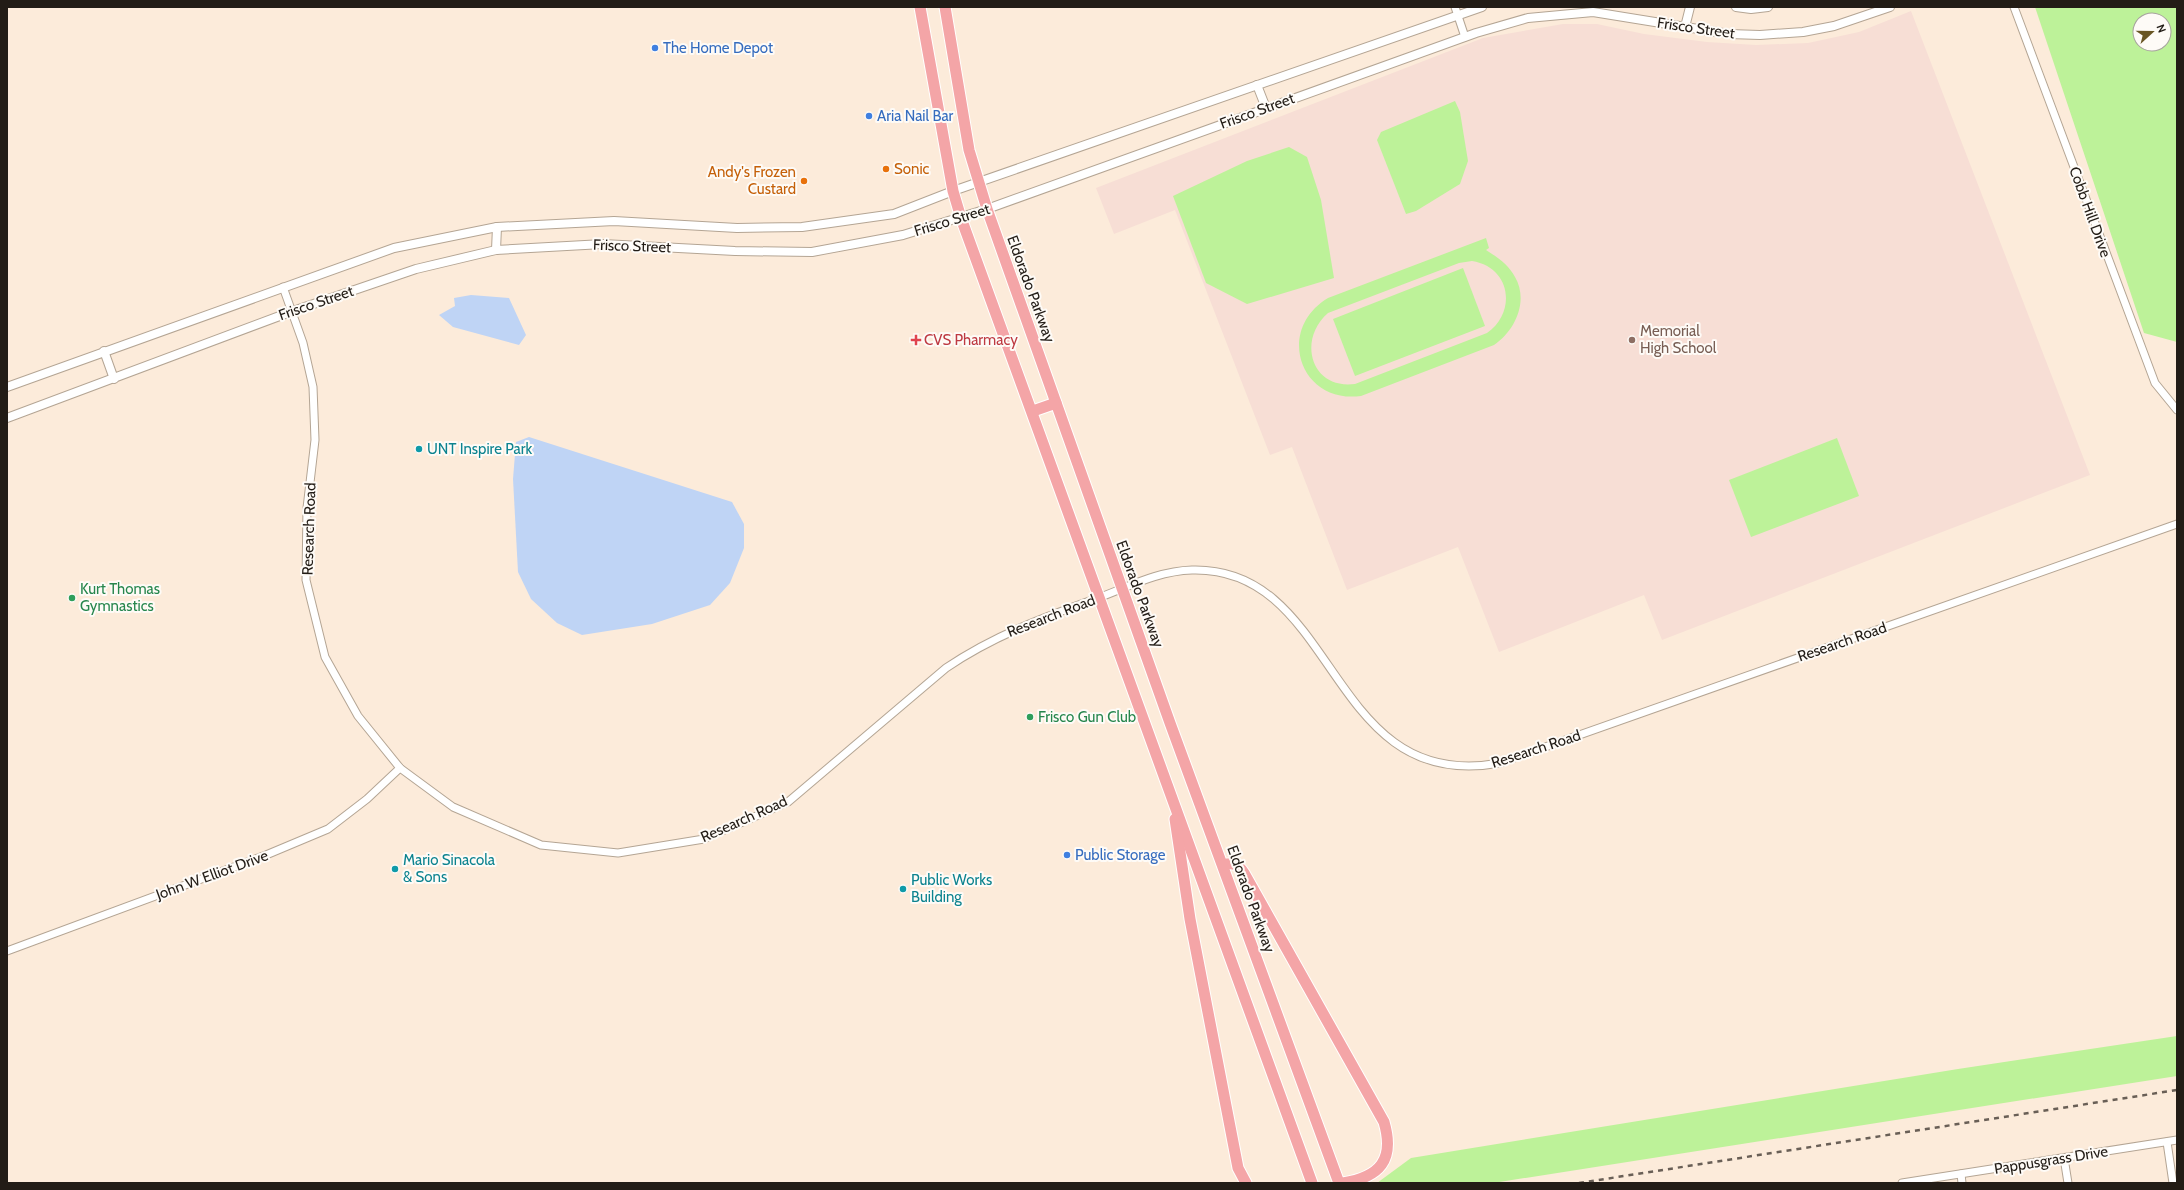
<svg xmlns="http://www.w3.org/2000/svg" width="2184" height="1190" viewBox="0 0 2184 1190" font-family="Cabin,sans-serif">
<rect width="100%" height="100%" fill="#fcebda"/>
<!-- education -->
<polygon fill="#f7ded5" points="1911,11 2090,475 1662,640 1644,595 1499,652 1458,547 1347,590 1292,447 1270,455 1175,210 1114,234 1096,188 1483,38 1563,24 1597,24 1644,34 1707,42 1756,45 1808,43 1859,32"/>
<!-- green -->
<g fill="#bdf299" fill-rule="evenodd">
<path d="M2035,7H2177V342L2144,333ZM2140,20H2164V44H2140Z"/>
<polygon points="1455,101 1460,112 1468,161 1460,184 1416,211 1406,214 1377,140 1381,132"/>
<polygon points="1289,147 1307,157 1321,200 1334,278 1247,304 1206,283 1173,196 1247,161"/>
<path d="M1486,238L1489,248L1486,250C1497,257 1509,265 1515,277C1529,301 1515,331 1494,345L1361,396C1300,404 1275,330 1328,298ZM1472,261C1511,267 1517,312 1487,333L1355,384C1311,390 1297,340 1328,313L1459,263Z"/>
<polygon points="1463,268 1485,326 1355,376 1333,319"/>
<polygon points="1837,438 1859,496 1751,537 1729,480"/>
<polygon points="2177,1036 2177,1076 1493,1183 1377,1183 1411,1158 1958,1069"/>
</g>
<!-- water -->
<g fill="#bfd4f5">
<polygon points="471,295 509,298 526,335 519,345 453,327 439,315 455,306 454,298"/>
<polygon points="529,437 732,502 744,524 744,548 730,583 710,605 652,624 582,635 557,623 531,599 518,572 513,479 516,442"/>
</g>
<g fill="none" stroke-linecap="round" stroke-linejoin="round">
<defs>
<g id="minor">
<polyline points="1455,7 1465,37"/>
<polyline points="2014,7 2155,383 2177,410"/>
<path d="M283,287L303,343L313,387L315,440L307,508L306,580L325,657L358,716L400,768L453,807L541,845L618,853L704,839L788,802L946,668C993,636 1044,617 1098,598C1128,587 1158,571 1192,570C1340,566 1326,795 1500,763L2177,524"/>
<polyline points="7,951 266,855 328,829 367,799 400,768"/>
<polyline points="2167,1142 2173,1183"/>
<polyline points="2064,1158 2068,1183"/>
<polyline points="1961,1174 1962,1183"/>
<polyline points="1902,1183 2177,1140"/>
</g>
<g id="tertiary">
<polyline points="1736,7 1751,9 1768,7"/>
<polyline points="1685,27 1690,7"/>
<polyline points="1257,85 1266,108"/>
<polyline points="496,250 497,227"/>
<polyline points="104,351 114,379"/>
<polyline points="7,387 394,248 497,227 614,221 737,228 802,227 894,214 953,191 1482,7"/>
<polyline points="7,418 293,311 416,269 496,250 603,244 735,251 812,252 903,235 987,209 1476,33 1528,18 1593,12 1729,34 1760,35 1803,32 1834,26 1890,7"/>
</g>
<g id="primary">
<polyline points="920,7 953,191 961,218 1312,1183"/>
<polyline points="945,7 969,150 987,209 1170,723 1339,1183"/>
<polyline points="1033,411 1056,403"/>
<polyline points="1175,819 1190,919 1238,1168 1246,1183"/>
<path d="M1223,865C1233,862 1238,864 1244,873L1384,1122C1395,1160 1380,1177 1343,1183"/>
</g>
</defs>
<!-- minor casing -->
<use href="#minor" stroke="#b4a594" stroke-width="9"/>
<!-- tertiary casing -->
<use href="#tertiary" stroke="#b4a594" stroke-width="10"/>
<!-- primary casing -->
<use href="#primary" stroke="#fff" stroke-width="13"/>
<!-- minor -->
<use href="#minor" stroke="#fff" stroke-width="7"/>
<!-- tertiary -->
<use href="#tertiary" stroke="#fff" stroke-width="8"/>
<!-- primary -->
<use href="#primary" stroke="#f4a5a7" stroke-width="11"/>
<!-- rail -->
<polyline stroke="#695f56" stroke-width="2.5" stroke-dasharray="5 5" stroke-linecap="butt" points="1579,1183 2177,1090"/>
</g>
<!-- markers -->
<g fill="#3f7fe0" stroke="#fefbf7" stroke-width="1.5">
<circle cx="655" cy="48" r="4"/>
<circle cx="869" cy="116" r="4"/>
<circle cx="1067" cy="855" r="4"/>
</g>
<g fill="#e8710a" stroke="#fefbf7" stroke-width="1.5">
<circle cx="886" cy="169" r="4"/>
<circle cx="804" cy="181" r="4"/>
</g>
<path fill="#e0444e" stroke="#fefbf7" stroke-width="1.5" d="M914 334h4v4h4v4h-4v4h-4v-4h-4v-4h4z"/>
<circle fill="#8d6e63" stroke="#fefbf7" stroke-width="1.5" cx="1632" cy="340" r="4"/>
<g fill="#0f9aa8" stroke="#fefbf7" stroke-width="1.5">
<circle cx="419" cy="449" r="4"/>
<circle cx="395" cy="869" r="4"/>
<circle cx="903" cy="889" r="4"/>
</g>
<g fill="#2e9e5b" stroke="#fefbf7" stroke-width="1.5">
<circle cx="72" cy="598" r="4"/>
<circle cx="1030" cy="717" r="4"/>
</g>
<g text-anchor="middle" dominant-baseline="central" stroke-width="4" stroke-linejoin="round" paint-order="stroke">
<!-- street labels -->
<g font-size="15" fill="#221c16" stroke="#fefbf7">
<text transform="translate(1696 28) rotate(8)">Frisco Street</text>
<text transform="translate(1257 111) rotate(-20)">Frisco Street</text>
<text transform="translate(2090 212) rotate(70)">Cobb Hill Drive</text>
<text transform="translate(952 220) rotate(-17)">Frisco Street</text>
<text transform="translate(632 246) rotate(2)">Frisco Street</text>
<text transform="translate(1031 289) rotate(70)">Eldorado Parkway</text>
<text transform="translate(316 303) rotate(-19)">Frisco Street</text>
<text transform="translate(309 529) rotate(-88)">Research Road</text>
<text transform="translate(1140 594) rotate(70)">Eldorado Parkway</text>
<text transform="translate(1051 616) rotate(-21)">Research Road</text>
<text transform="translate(1842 642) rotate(-19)">Research Road</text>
<text transform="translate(1536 749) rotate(-18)">Research Road</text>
<text transform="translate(744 819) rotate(-24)">Research Road</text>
<text transform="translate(212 875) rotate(-20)">John W Elliot Drive</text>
<text transform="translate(1251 899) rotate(70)">Eldorado Parkway</text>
<text transform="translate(2051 1160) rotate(-9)">Pappusgrass Drive</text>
</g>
<!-- shop labels -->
<g font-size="15" fill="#366cbe" stroke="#fefbf7" text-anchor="start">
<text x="663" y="48">The Home Depot</text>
<text x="877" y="116">Aria Nail Bar</text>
<text x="1075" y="855">Public Storage</text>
</g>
<!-- food labels -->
<g font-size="15" fill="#c56008" stroke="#fefbf7" text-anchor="start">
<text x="894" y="169">Sonic</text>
<text x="796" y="172" text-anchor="end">Andy's Frozen<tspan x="796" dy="17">Custard</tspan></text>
</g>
<!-- education labels -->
<g font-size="15" fill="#785e54" stroke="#fefbf7" text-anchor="start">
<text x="1640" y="331">Memorial<tspan x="1640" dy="17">High School</tspan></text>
</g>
<!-- health labels -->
<g font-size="15" fill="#be3a42" stroke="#fefbf7" text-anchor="start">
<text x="924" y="340">CVS Pharmacy</text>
</g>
<!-- culture labels -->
<g font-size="15" fill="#0d838f" stroke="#fefbf7" text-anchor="start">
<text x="427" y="449">UNT Inspire Park</text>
<text x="403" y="860">Mario Sinacola<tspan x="403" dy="17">&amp; Sons</tspan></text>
<text x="911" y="880">Public Works<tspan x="911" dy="17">Building</tspan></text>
</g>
<!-- leisure labels -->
<g font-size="15" fill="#27864d" stroke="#fefbf7" text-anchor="start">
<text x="80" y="589">Kurt Thomas<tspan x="80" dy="17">Gymnastics</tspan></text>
<text x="1038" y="717">Frisco Gun Club</text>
</g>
</g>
<!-- border -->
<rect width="2184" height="1190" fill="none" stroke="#221c16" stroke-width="16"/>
<!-- north arrow -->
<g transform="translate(2152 32) rotate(69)"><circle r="19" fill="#fefbf7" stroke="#a6a29d"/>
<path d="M0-3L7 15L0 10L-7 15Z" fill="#695624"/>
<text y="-6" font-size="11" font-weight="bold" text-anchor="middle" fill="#221c16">N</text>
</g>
</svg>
